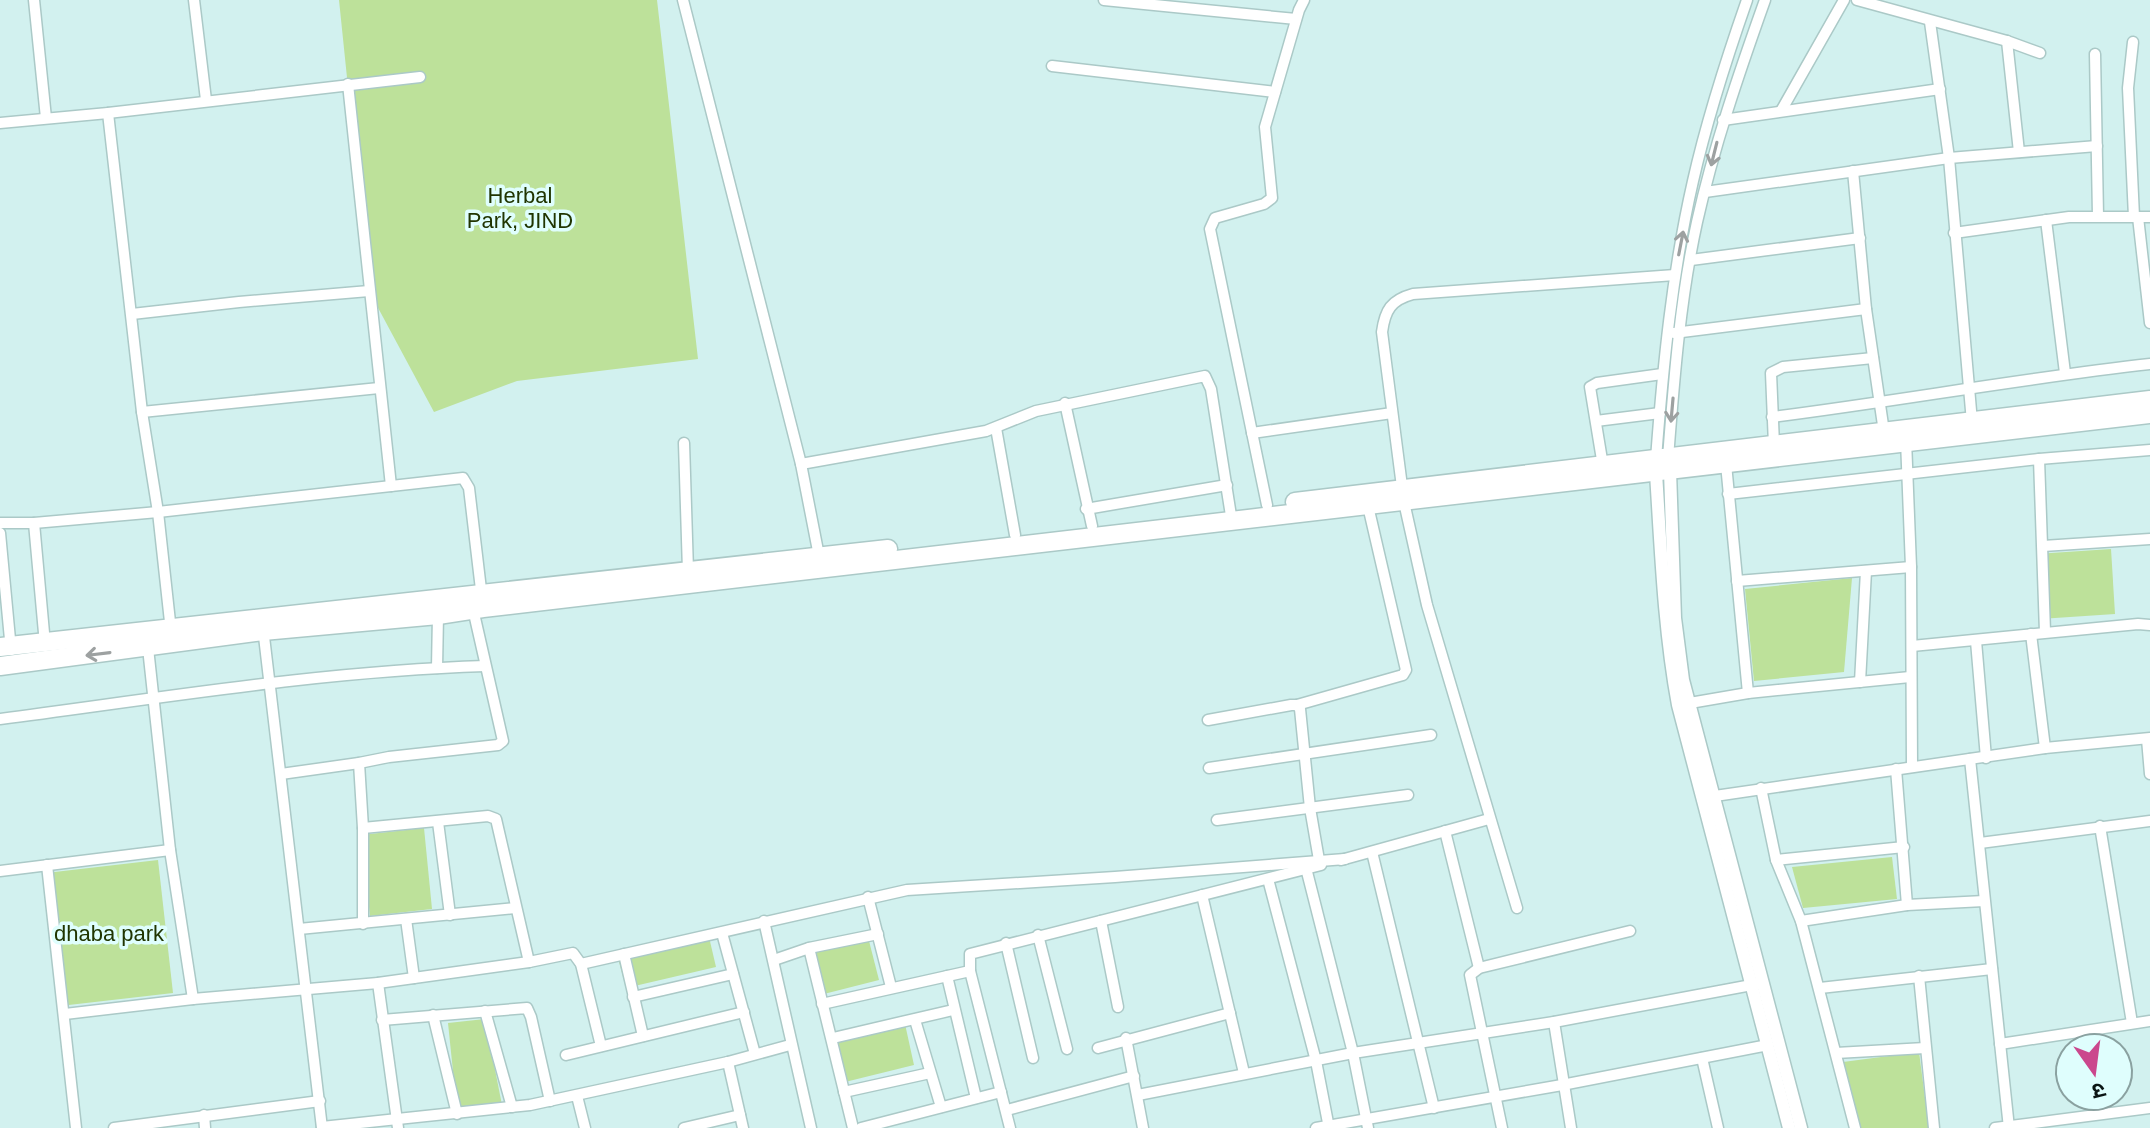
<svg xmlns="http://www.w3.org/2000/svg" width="2150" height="1128" viewBox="0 0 2150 1128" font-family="Helvetica,'Noto Sans Devanagari',sans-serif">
<rect width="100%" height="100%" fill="#d2f1ef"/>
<!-- green -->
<g fill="#bde19a">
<polygon points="339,0 657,0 698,359 517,381 434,412 369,291"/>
<polygon points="2111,549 2115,614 2040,619 2036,554"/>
<polygon points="1852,578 1844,672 1754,681 1745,589"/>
<polygon points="424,828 432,909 370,916 361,835"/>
<polygon points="1892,857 1897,899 1803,908 1792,867"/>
<polygon points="158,860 173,993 60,1006 46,873"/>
<polygon points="709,937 716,967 626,988 618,958"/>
<polygon points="868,937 879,980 816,996 805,953"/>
<polygon points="485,1019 502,1105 457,1110 448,1023"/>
<polygon points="905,1024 914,1065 841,1083 831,1041"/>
<polygon points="1919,1052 1929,1128 1860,1128 1843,1062"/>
</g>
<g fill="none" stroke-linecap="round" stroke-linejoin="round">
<defs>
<g id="minor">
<polyline points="34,0 46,118"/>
<polyline points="194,0 206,100"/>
<polyline points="683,0 801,464 819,556"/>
<polyline points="1104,0 1296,19"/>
<polyline points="1857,0 2007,41 2040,53"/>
<polyline points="1930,22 1949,158 1972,422"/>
<polyline points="2007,41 2019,152"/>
<polyline points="2133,42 2128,88 2134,217"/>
<polyline points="2095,54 2098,216"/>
<polyline points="1052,66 1275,92"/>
<polyline points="348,84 391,486"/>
<polyline points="1781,111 1844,0"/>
<polyline points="108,113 142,412 158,512 171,631"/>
<polyline points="1723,120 1940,89"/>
<polyline points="0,123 108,113 420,77"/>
<polyline points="1853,171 1866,309 1884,432"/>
<polyline points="1705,192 1949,158 2097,146"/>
<polyline points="2138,217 2150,323"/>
<polyline points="2046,220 2065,373"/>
<polyline points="1954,233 2069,217 2150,217"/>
<polyline points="1691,260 1860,238"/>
<polyline points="132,314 239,302 369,291"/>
<polyline points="1674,333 1866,309"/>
<polyline points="1065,403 1092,526"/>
<polyline points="142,412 379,388"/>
<path d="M1772,417C1898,401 2024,378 2150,364"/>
<polyline points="1596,421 1660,413"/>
<polyline points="996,428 1015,535"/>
<polyline points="1252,433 1392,413"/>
<polyline points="1906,440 1911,567 1912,766"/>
<polyline points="684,443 688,571"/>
<polyline points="1774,445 1771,373 1783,367 1873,358"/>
<path d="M1668,458C1674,380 1680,299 1697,222C1714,146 1739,73 1765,0"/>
<path d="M1656,459C1663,366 1672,273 1693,181C1707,119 1726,60 1747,0"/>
<polyline points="2039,459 2045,632"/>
<polyline points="801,464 986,431 1036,411 1205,376 1211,389 1232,522"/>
<polyline points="1726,464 1748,693"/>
<polyline points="1603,466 1590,387 1597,383 1662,374"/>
<polyline points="1728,494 2039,459 2150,450"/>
<polyline points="1267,505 1210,229 1215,218 1264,204 1272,198 1265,127 1299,10 1304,0"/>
<polyline points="1086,509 1227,485"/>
<polyline points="0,523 34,523 158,512 463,478 469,488 482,598"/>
<polyline points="34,523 45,644"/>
<polyline points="0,533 11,650"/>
<polyline points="2043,546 2150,539"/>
<polyline points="1737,581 1911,567"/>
<polyline points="263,628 322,1128"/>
<polyline points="2031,634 2045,748"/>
<polyline points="1976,641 1986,758"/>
<polyline points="1912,646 2138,624 2150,625"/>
<polyline points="148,648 170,850 193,999"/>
<polyline points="437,668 438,615"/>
<polyline points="1860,682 1866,571"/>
<polyline points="1684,704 1748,693 1910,677"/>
<polyline points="1297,705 1403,675 1406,670 1368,506"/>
<path d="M0,719C161,698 323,671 485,666"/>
<polyline points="1208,720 1291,705 1297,705 1300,709 1310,808 1319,860"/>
<polyline points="2147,739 2150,774"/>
<polyline points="1970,759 2009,1128"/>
<polyline points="359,763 363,828 363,924"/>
<polyline points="1209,768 1431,735"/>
<polyline points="1896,769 1907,905"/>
<polyline points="281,774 359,763 389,757 498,745 503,741 473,609"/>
<polyline points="1761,788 1776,860 1801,921 1855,1128"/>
<polyline points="1708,797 2045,748 2150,738"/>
<polyline points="1217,820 1408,795"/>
<polyline points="438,822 450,915"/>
<polyline points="2100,826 2132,1023"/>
<polyline points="363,828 488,816 496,819 529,962"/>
<polyline points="1445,831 1479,968"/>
<polyline points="1980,843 2150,821"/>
<polyline points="1372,852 1434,1108"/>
<polyline points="1341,860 1489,819"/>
<polyline points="1776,860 1904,847"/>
<polyline points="47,865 76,1128"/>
<polyline points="1306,868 1353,1053 1368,1128"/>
<polyline points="0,871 170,850"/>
<polyline points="1268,879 1316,1061 1329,1128"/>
<polyline points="1202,895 1244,1073"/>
<polyline points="868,897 891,987"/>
<path d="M1517,908L1427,605L1404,502L1382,332C1385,310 1391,300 1413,294L1675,275"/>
<polyline points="406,919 414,978"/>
<polyline points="764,921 811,1128"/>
<polyline points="1101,921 1118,1007"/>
<polyline points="1801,921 1907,905 1984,901"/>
<polyline points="299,929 515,908"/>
<polyline points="722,933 755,1054"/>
<polyline points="1038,935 1067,1049"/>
<polyline points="1006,943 1033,1058"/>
<polyline points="809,948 853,1128"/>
<polyline points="624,954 643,1036"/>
<polyline points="774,960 809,948 878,934"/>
<polyline points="581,964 907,890 1115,877 1345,859"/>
<polyline points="947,976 976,1098"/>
<polyline points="1919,976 1934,1128"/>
<polyline points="378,983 398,1128"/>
<polyline points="1820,988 1992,969"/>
<polyline points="633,997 733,974"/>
<polyline points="822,1004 970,971"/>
<polyline points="485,1011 512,1107"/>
<polyline points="65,1014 193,999 378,983 529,962 573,953 581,964 601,1046"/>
<polyline points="433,1015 457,1114"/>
<polyline points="382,1020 527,1008 531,1017 550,1101"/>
<polyline points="915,1020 941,1107"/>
<polyline points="1554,1022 1571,1128"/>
<polyline points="833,1038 953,1010"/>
<polyline points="1126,1038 1143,1128"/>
<polyline points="2000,1044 2150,1021"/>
<polyline points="1098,1048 1230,1013"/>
<polyline points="1836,1053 1925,1048"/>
<polyline points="566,1055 744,1012"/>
<polyline points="1702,1058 1718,1128"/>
<polyline points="728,1062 743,1128"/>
<polyline points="844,1092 930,1073"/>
<polyline points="1138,1095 1353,1053 1554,1022 1757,984"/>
<polyline points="577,1096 585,1128"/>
<polyline points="1007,1110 1134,1076"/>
<polyline points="204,1115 205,1128"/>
<polyline points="322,1127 530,1105 728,1062 790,1045"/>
<polyline points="114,1128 320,1101"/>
<polyline points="684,1128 740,1115"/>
<polyline points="861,1128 1001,1092"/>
<polyline points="1010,1128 970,971 970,954 1321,865"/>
<polyline points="1316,1128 1562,1085 1768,1045"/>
<polyline points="1502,1128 1470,975 1479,968 1630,931"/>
<polyline points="1995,1128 2150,1108"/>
</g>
<g id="tertiary">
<polyline points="1670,471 1675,618 1683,680 1801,1128"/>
<path d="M1656,473C1661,551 1664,629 1678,705L1789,1128"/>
</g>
<g id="trunk">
<polyline points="1295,502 2150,400"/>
<polyline points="0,647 888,549"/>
<polyline points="0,666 263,631 438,615 483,608 2150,414"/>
</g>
</defs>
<!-- minor casing -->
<use href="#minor" stroke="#abc9c7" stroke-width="13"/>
<!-- tertiary casing -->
<use href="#tertiary" stroke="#abc9c7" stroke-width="15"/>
<!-- trunk casing -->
<use href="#trunk" stroke="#abc9c7" stroke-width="21"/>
<!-- minor -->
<use href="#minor" stroke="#fff" stroke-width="10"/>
<!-- tertiary -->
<use href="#tertiary" stroke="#fff" stroke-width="12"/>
<!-- trunk -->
<use href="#trunk" stroke="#fff" stroke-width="18"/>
</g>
<!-- one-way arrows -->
<defs><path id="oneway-shaft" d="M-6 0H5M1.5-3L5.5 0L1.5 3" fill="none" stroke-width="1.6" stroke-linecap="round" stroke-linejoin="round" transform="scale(2)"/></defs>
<g stroke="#9da1a1">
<use href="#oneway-shaft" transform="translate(1714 154) rotate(104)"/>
<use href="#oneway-shaft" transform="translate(1681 243) rotate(-79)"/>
<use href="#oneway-shaft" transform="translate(1672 410) rotate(95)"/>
<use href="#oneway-shaft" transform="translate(98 654) rotate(173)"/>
</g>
<g text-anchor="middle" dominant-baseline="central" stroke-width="7" stroke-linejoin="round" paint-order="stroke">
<!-- park labels -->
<g font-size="22" fill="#203501" stroke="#dffefd">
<text x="520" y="195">Herbal<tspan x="520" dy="25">Park, JIND</tspan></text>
<text x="109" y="933">dhaba park</text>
</g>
</g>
<!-- north arrow -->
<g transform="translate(2094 1072) rotate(166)"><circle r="38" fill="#dffefd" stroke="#8aa1a0" stroke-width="2"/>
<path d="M0-6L14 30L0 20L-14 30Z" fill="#cb478d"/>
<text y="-12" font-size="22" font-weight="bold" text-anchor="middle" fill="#0a1514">उ</text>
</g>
</svg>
